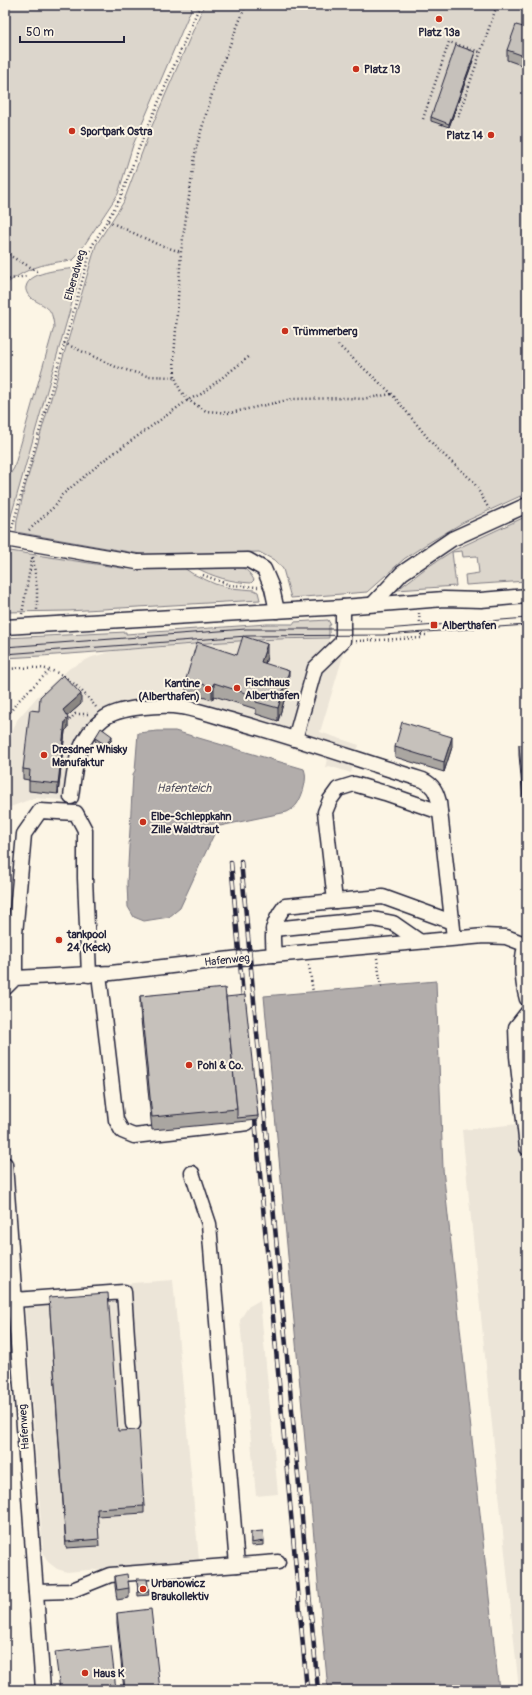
<svg xmlns="http://www.w3.org/2000/svg" width="532" height="1695" viewBox="0 0 532 1695" font-family="Pangolin,sans-serif">
<rect width="100%" height="100%" fill="#fcf5e5"/>
<filter id="ink" filterUnits="userSpaceOnUse"><feTurbulence type="fractalNoise" baseFrequency=".025" numOctaves="2"/><feDisplacementMap in="SourceGraphic" scale="8" xChannelSelector="R" yChannelSelector="G"/><feConvolveMatrix kernelMatrix="1 2 1 2 8 2 1 2 1" color-interpolation-filters="sRGB"/></filter>
<g filter="url(#ink)">
<!-- built -->
<g fill="#ece5d8">
<polygon points="295,639 328,639 343,656 320,732 359,745 351,773 329,766 325,768 327,759 182,715 153,714 122,718 119,703 102,710 92,717 78,733 69,755 64,800 34,798 5,809 5,752 17,720 37,697 70,668 92,657 114,651 228,642"/>
<polygon points="527,1123 527,1690 519,1690 462,1130"/>
<polygon points="173,1280 199,1560 67,1572 57,1569 48,1562 43,1552 24,1291"/>
<polygon points="260,1300 278,1494 256,1496 240,1320 248,1307"/>
</g>
<!-- green -->
<g fill="#dcd6cc" stroke="#7f7c84">
<path d="M5,5H193L133,145L118,194L77,256L73,260C46,263 27,267 5,285Z"/>
<polygon points="204,5 527,5 527,493 462,523 425,545 404,559 367,592 291,598 283,569 276,561 259,552 146,555 16,532 17,520 25,487 96,245 123,203 152,126"/>
<path d="M82,268L7,530H5V480L9,476L14,468L54,327C52,305 46,308 31,298C28,296 25,290 26,287C29,270 68,269 82,268Z"/>
<polygon points="527,516 527,581 466,585 465,575 479,573 477,556 463,557 462,551 452,552 456,586 397,590 426,568 454,550"/>
<polygon points="10,551 122,568 184,568 193,574 215,584 230,588 254,590 258,592 260,600 68,611 5,612 5,569"/>
<path d="M235,565C245,568 249,571 254,580L251,583C231,582 213,577 195,567Z"/>
<path d="M328,620L331,625H329V638C220,638 113,653 5,658V638L126,632V634L267,624H294V622Z"/>
</g>
<!-- water -->
<g fill="#b2adab" stroke="#78757e">
<path d="M158,731H175L304,769C308,778 303,795 297,804C295,807 291,810 287,812L220,826L215,832L180,908L169,917L144,921L134,917L128,907L127,883L133,774L135,771L138,733Z"/>
<polygon points="436,981 443,1169 499,1690 328,1690 264,996"/>
</g>
<g fill="none" stroke-linecap="round" stroke-linejoin="round">
<defs>
<g id="minor">
<polyline points="5,539 137,562 248,560 264,569 272,588 277,611"/>
<polyline points="373,604 402,573 452,539 527,505"/>
<polyline points="5,627 343,607 444,599 481,600 527,596"/>
<polyline points="295,739 315,668 343,641 343,607"/>
<path d="M71,797C75,766 76,740 103,719C118,707 163,704 182,707C202,711 222,718 241,723C302,740 362,761 423,780C433,785 436,791 439,802L454,938"/>
<polyline points="440,812 385,793 354,784 338,789 330,800 325,812 335,901 383,897 452,922"/>
<polyline points="273,929 373,919 393,923 419,941"/>
<path d="M527,941C520,958 522,982 527,999"/>
<path d="M274,955C272,933 271,924 285,906L335,901"/>
<polyline points="99,974 116,1120 122,1131 134,1136 240,1124 247,1123 246,1113"/>
<polyline points="15,978 15,934 24,834 40,811 76,813 85,830 85,878 89,975"/>
<polyline points="5,988 15,978 111,973 240,958 484,936 506,937 527,945"/>
<polyline points="527,1013 516,1027 517,1056 527,1148"/>
<polyline points="5,1164 43,1690"/>
<polyline points="192,1173 209,1224 237,1565"/>
<polyline points="14,1300 124,1292 133,1424"/>
<polyline points="36,1592 70,1591 110,1575 278,1562"/>
</g>
</defs>
<!-- minor casing -->
<use href="#minor" stroke="#22223b" stroke-width="17"/>
<!-- path -->
<g stroke="#22223b" stroke-width="2.5" stroke-dasharray="1 3" stroke-linecap="butt">
<polyline points="246,5 218,74 196,148 181,252 174,359 175,377 180,390 188,400 206,411 230,413 292,399 346,398 362,399 392,394"/>
<polyline points="458,117 497,5"/>
<polyline points="423,119 449,42 480,52"/>
<polyline points="108,221 157,244 181,252"/>
<polyline points="5,253 39,272"/>
<polyline points="5,280 27,276"/>
<polyline points="64,343 116,367 147,376 175,377"/>
<polyline points="338,345 392,394 436,448 473,481 489,509"/>
<polyline points="12,528 92,246 120,199 139,148 200,5"/>
<polyline points="29,530 57,504 62,495 103,461 188,400 201,394 250,356"/>
<polyline points="33,557 37,589 37,611"/>
<polyline points="203,575 230,585 258,587"/>
<polyline points="419,613 420,623 426,623"/>
<polyline points="22,614 32,557"/>
<polyline points="356,641 421,638 421,635 426,635"/>
<path d="M5,669C15,669 26,667 36,668C62,668 81,689 96,707"/>
<polyline points="5,719 18,701 49,671"/>
<polyline points="67,723 75,714 88,714"/>
<polyline points="377,958 381,987"/>
<polyline points="309,965 313,992"/>
<polyline points="5,1638 8,1690"/>
</g>
<!-- minor -->
<use href="#minor" stroke="#fcf5e5" stroke-width="14"/>
<!-- tram -->
<g stroke="#22223b" stroke-width="1">
<polyline points="5,647 246,629 385,629 527,618"/>
<polyline points="5,654 247,636 383,635 527,625"/>
</g>
<defs>
<g id="rail">
<polyline points="241,861 318,1690"/>
<polyline points="231,862 244,1007"/>
<polyline points="254,1108 307,1690"/>
</g>
</defs>
<!-- rail casing -->
<use href="#rail" stroke="#22223b" stroke-width="4.5"/>
<!-- rail -->
<use href="#rail" stroke="#fcf5e5" stroke-width="3" stroke-dasharray="9" stroke-linecap="butt"/>
</g>
<!-- wall -->
<g fill="#aaa6a1" stroke="#22223b">
<polygon points="527,28 527,67 507,60 507,50"/>
<polygon points="475,55 449,127 431,121 431,117"/>
<polygon points="237,655 267,657 265,664 289,684 278,721 256,714 256,709 214,696 212,700 186,692 186,679"/>
<polygon points="81,704 67,716 68,728 65,731 58,794 29,791 29,780 23,779 23,769 39,711"/>
<polygon points="95,738 112,739 106,749 95,741"/>
<polygon points="527,744 527,842 519,755 519,745"/>
<polygon points="395,747 452,747 444,772 395,757"/>
<polygon points="140,996 226,997 258,1116 258,1120 152,1130 140,1009"/>
<polygon points="49,1297 118,1431 144,1506 144,1513 97,1516 99,1546 66,1548"/>
<polygon points="251,1532 264,1541 264,1545 251,1546"/>
<polygon points="115,1576 129,1588 129,1598 117,1600 115,1586"/>
<polygon points="137,1579 149,1592 149,1595 138,1596"/>
<polygon points="117,1613 160,1690 124,1690 117,1623"/>
</g>
<!-- shaded-wall -->
<g fill="#8b8783" stroke="#22223b">
<polygon points="475,52 475,55 449,127 449,124"/>
<polygon points="267,644 267,657 261,675 261,662"/>
<polygon points="289,671 289,684 278,721 278,708"/>
<polygon points="214,683 214,696 212,700 212,687"/>
<polygon points="81,694 81,704 63,720 63,710"/>
<polygon points="68,718 68,728 65,731 58,794 58,784 65,721"/>
<polygon points="112,736 112,739 106,749 106,745"/>
<polygon points="452,737 452,747 444,772 444,762"/>
</g>
<!-- building -->
<g fill="#c6c1bb" stroke="#22223b">
<polygon points="516,25 527,28 527,57 507,50"/>
<polygon points="456,45 475,52 449,124 431,117"/>
<polygon points="243,636 267,644 261,662 289,671 278,708 256,702 258,697 214,683 212,687 186,679 197,642 237,655"/>
<polygon points="63,675 81,694 63,710 68,718 65,721 58,784 29,781 30,770 23,769 30,710 39,711 40,697"/>
<polygon points="402,722 452,737 444,762 395,747"/>
<polygon points="101,728 112,736 106,745 95,738"/>
<polygon points="527,744 527,832 519,745"/>
<polygon points="225,988 237,1109 152,1117 140,996"/>
<polygon points="245,995 258,1116 237,1118 237,1109 226,997"/>
<polygon points="108,1293 118,1431 139,1430 144,1506 97,1509 99,1539 66,1542 49,1297"/>
<polygon points="263,1531 264,1541 251,1543 251,1532"/>
<polygon points="127,1574 129,1588 117,1590 115,1576"/>
<polygon points="137,1579 147,1579 149,1592 138,1592"/>
<polygon points="151,1609 160,1690 125,1690 117,1613"/>
<polygon points="111,1646 116,1690 60,1690 55,1652"/>
</g>
</g>
<!-- markers -->
<g fill="#c8321e" stroke="#fcf5e5" stroke-width="1.5">
<circle cx="439" cy="19" r="4"/>
<circle cx="356" cy="69" r="4"/>
<circle cx="72" cy="131" r="4"/>
<circle cx="491" cy="135" r="4"/>
<circle cx="285" cy="331" r="4"/>
<rect x="430" y="621" width="8" height="8" rx="2"/>
<circle cx="237" cy="688" r="4"/>
<circle cx="208" cy="689" r="4"/>
<circle cx="44" cy="755" r="4"/>
<circle cx="143" cy="822" r="4"/>
<circle cx="59" cy="940" r="4"/>
<circle cx="189" cy="1065" r="4"/>
<circle cx="143" cy="1589" r="4"/>
<circle cx="85" cy="1673" r="4"/>
</g>
<g text-anchor="middle" dominant-baseline="central" stroke-width="4" stroke-linejoin="round" paint-order="stroke">
<!-- poi labels -->
<g font-size="11" font-weight="bold" fill="#22223b" stroke="#fcf5e5" text-anchor="start">
<text x="439" y="32" text-anchor="middle">Platz 13a</text>
<text x="364" y="69">Platz 13</text>
<text x="80" y="131">Sportpark Ostra</text>
<text x="483" y="135" text-anchor="end">Platz 14</text>
<text x="293" y="331">Trümmerberg</text>
<text x="442" y="625">Alberthafen</text>
<text x="245" y="682">Fischhaus<tspan x="245" dy="13">Alberthafen</tspan></text>
<text x="200" y="683" text-anchor="end">Kantine<tspan x="200" dy="13">(Alberthafen)</tspan></text>
<text x="52" y="749">Dresdner Whisky<tspan x="52" dy="13">Manufaktur</tspan></text>
<text x="151" y="816">Elbe-Schleppkahn<tspan x="151" dy="13">Zille Waldtraut</tspan></text>
<text x="67" y="934">tankpool<tspan x="67" dy="13">24 (Keck)</tspan></text>
<text x="197" y="1065">Pohl &amp; Co.</text>
<text x="151" y="1583">Urbanowicz<tspan x="151" dy="13">Braukollektiv</tspan></text>
<text x="93" y="1673">Haus K</text>
</g>
<!-- street labels -->
<g font-size="11" fill="#22223b" stroke="#fcf5e5">
<text transform="translate(75 275) rotate(-74)">Elberadweg</text>
<text transform="translate(227 960) rotate(-6)">Hafenweg</text>
<text transform="translate(24 1427) rotate(-94)">Hafenweg</text>
</g>
<!-- water labels -->
<g font-size="12" font-style="italic" fill="#545362" stroke="#fcf5e5">
<text x="184" y="788">Hafenteich</text>
</g>
</g>
<!-- margin -->
<rect width="532" height="1695" fill="none" stroke="#fcf5e5" stroke-width="20"/>
<rect x="10" y="10" width="512" height="1675" fill="none" stroke="#22223b" stroke-width="1.5" filter="url(#ink)"/>
<!-- scale -->
<path d="M20 36v6h104v-6" fill="none" stroke="#22223b" stroke-width="2"/>
<text x="26" y="36" font-size="12" fill="#22223b" stroke="#fcf5e5" stroke-width="3" paint-order="stroke">50 m</text>
</svg>
